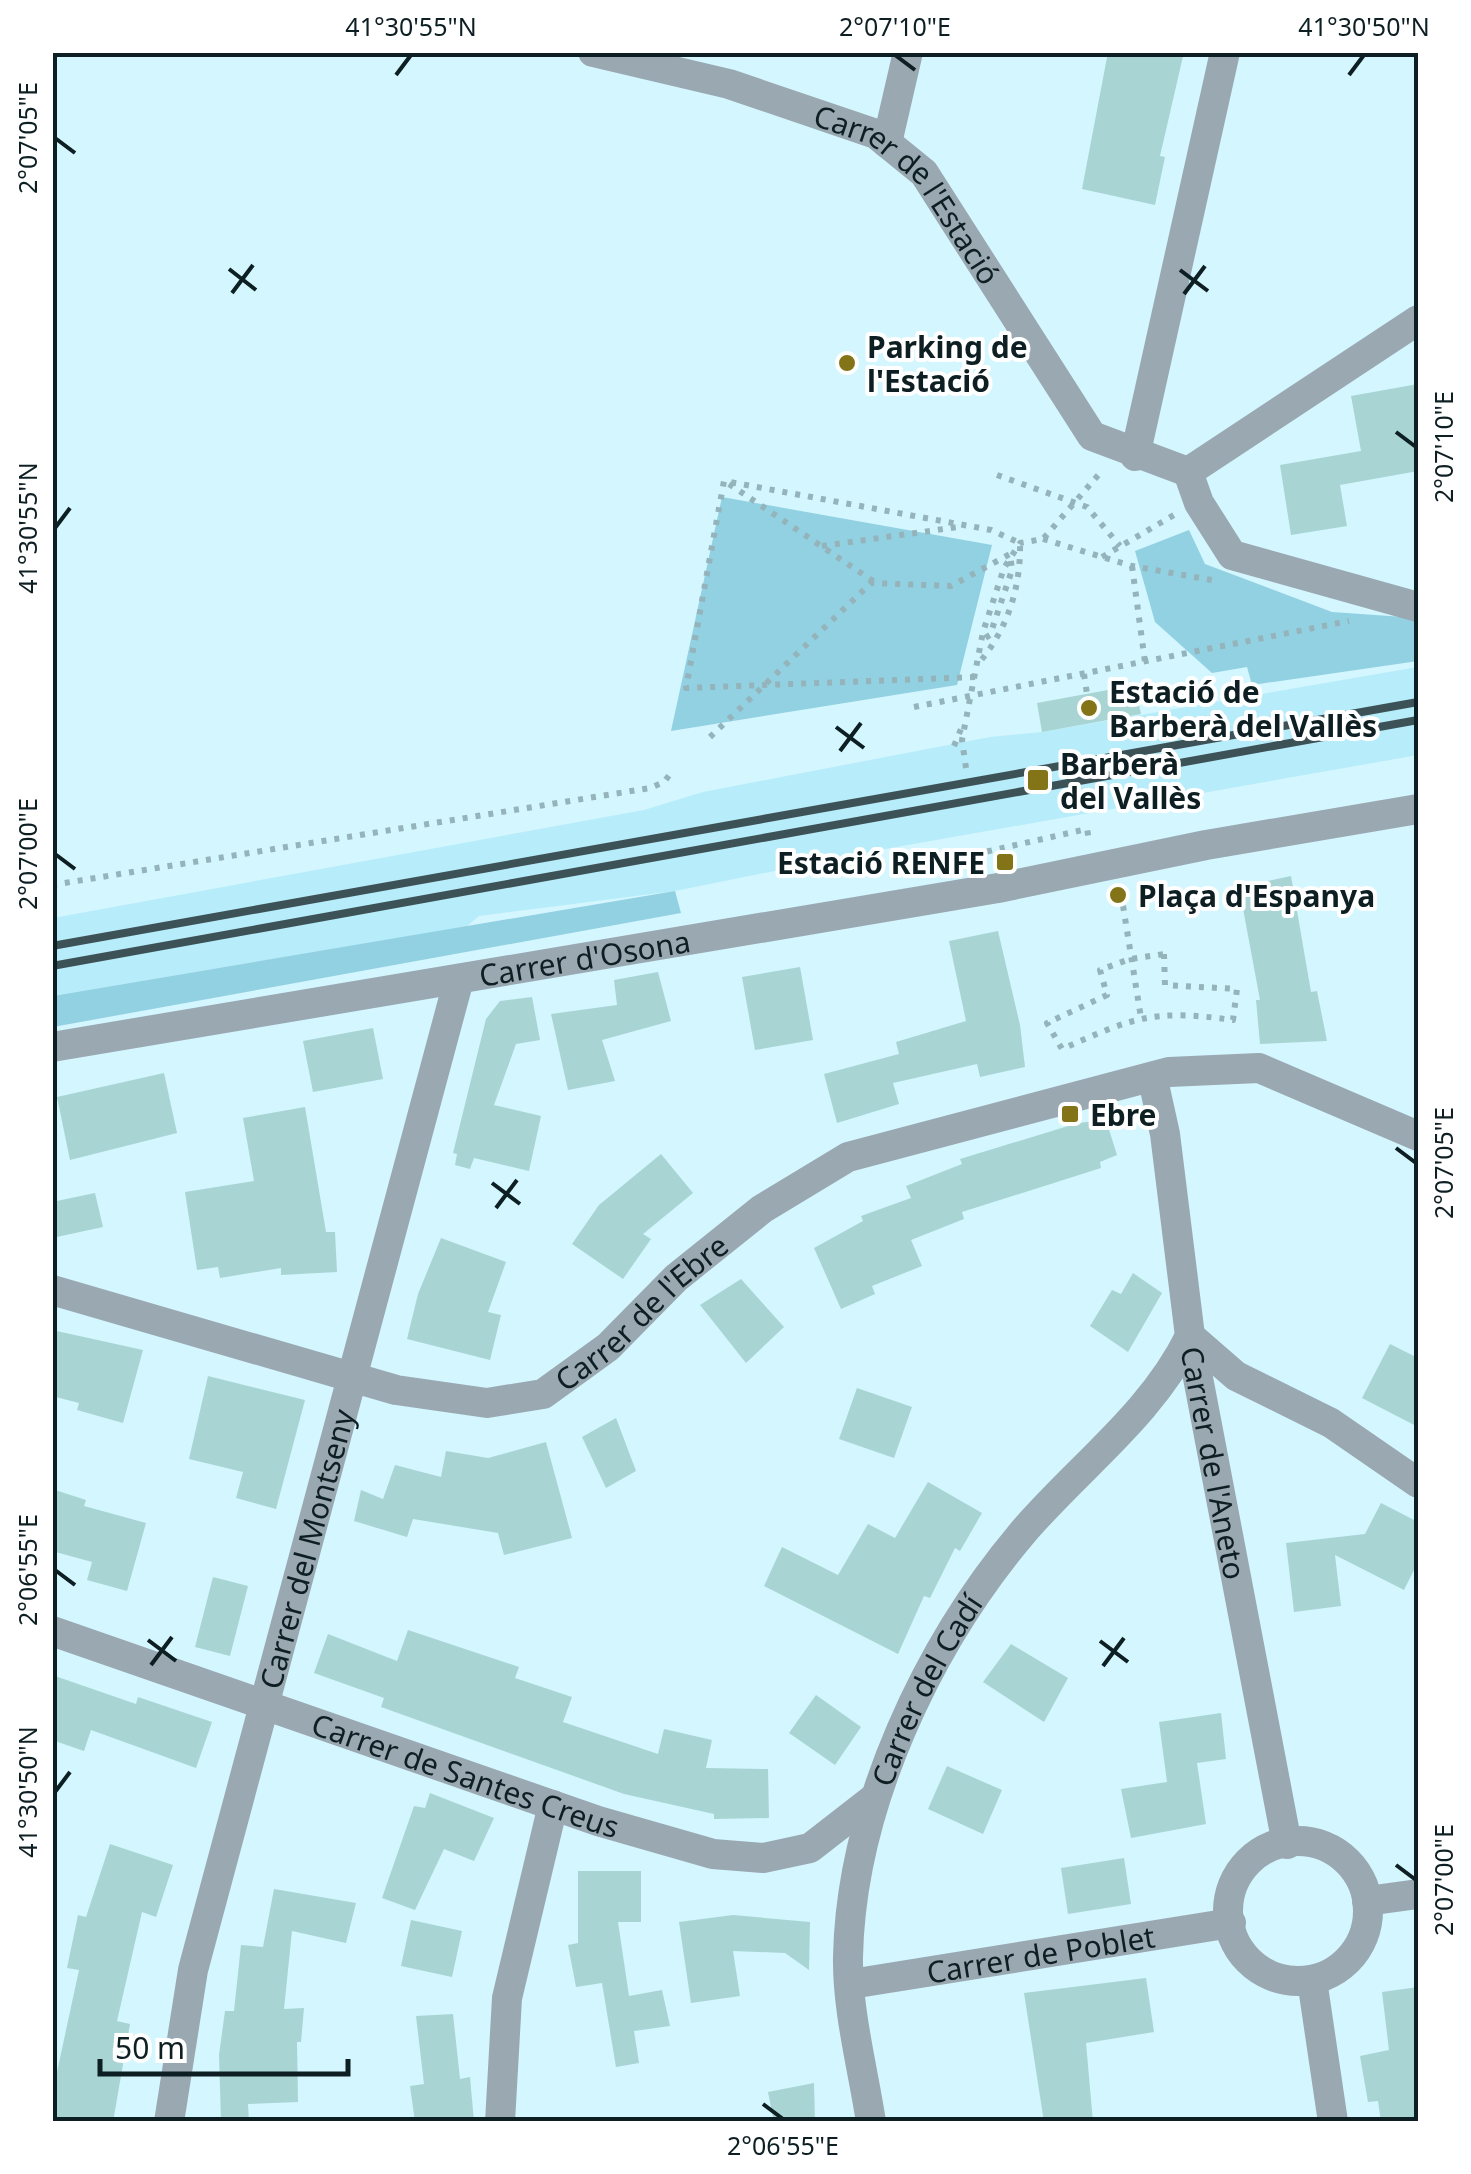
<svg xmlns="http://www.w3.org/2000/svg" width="1471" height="2174" viewBox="0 0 1471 2174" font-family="'Noto Sans',sans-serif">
<rect width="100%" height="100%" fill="#d3f6ff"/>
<!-- built -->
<polygon fill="#b7ecfa" points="1418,667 1418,755 868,852 675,891 479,916 466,927 53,996 53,918 644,810 703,792 990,737 1042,732"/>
<!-- green -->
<g fill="#92d1e2">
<polygon points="722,497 992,545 957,685 671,731"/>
<polygon points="1189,530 1205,564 1332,612 1418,618 1418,661 1252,685 1247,667 1212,673 1155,622 1135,551"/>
<polygon points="675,891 681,913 53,1027 53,996"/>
</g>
<!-- building -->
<g fill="#a8d5d3">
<polygon points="1108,52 1184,52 1160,156 1165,157 1155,205 1082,189"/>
<polygon points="1418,384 1418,471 1340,485 1347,526 1291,535 1280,465 1361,451 1351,396"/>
<polygon points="1135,685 1141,714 1042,732 1037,703"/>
<polygon points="1291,876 1311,992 1317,991 1327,1041 1260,1044 1256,1000 1260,1000 1239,887"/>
<polygon points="998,931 1020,1025 1025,1067 980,1077 977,1064 893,1083 899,1104 837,1123 824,1074 899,1054 896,1042 966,1021 949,941"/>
<polygon points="800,967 813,1040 755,1050 742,977"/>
<polygon points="658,972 671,1021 602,1040 615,1081 568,1090 551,1014 617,1005 614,980"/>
<polygon points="532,997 540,1040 516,1044 494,1105 541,1116 529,1171 474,1158 470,1169 455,1165 457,1154 453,1153 486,1019 500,1001"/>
<polygon points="373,1028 383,1079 313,1092 303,1041"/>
<polygon points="164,1073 177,1133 70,1160 57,1097"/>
<polygon points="305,1107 326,1232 335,1232 337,1272 281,1275 281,1268 220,1278 218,1267 197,1270 185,1192 254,1181 243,1118"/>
<polygon points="1106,1120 1117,1155 1100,1162 1101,1168 962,1212 964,1219 911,1240 922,1266 872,1286 875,1294 841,1309 814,1248 863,1221 861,1216 911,1198 906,1186 962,1164 960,1159 1078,1123"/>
<polygon points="661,1154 693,1193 643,1234 651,1239 623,1279 572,1244 599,1205"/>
<polygon points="95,1193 103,1227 52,1238 52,1202"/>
<polygon points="441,1238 506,1262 488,1312 501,1315 490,1360 407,1339 418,1294"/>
<polygon points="1133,1273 1162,1293 1128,1352 1090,1326 1112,1290 1121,1294"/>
<polygon points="741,1279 784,1327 746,1363 700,1305"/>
<polygon points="52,1330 143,1350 123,1423 77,1410 79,1403 52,1396"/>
<polygon points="1390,1344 1418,1358 1418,1427 1362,1398"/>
<polygon points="208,1376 305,1400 276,1509 236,1498 243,1472 189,1459"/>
<polygon points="857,1388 912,1407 894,1458 839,1439"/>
<polygon points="616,1418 636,1471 606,1488 582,1437"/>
<polygon points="546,1442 572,1538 504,1555 498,1533 413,1519 407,1537 354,1521 361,1490 383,1499 395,1465 441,1477 446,1451 488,1458"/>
<polygon points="928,1482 982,1513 960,1551 955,1548 930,1598 924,1596 898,1654 764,1586 782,1547 838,1575 868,1524 895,1538"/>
<polygon points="52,1489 86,1500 84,1506 146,1523 127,1591 87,1580 92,1562 52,1551"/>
<polygon points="1381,1503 1418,1522 1418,1562 1404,1590 1335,1555 1341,1606 1294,1612 1286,1543 1365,1534"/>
<polygon points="213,1577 248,1586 230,1656 195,1647"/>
<polygon points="408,1630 519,1667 515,1678 572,1697 563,1722 658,1754 664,1729 712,1740 706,1768 768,1769 769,1818 714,1819 714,1814 624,1794 381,1707 384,1698 314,1673 328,1634 397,1661"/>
<polygon points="1011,1644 1068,1678 1044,1722 983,1682"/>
<polygon points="52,1675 136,1704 138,1697 212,1722 196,1768 91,1730 84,1751 52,1740"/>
<polygon points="816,1695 861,1727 835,1765 789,1733"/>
<polygon points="1221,1713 1226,1759 1197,1763 1206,1824 1131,1838 1121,1789 1167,1782 1159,1722"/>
<polygon points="947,1766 1002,1790 983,1834 928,1809"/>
<polygon points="430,1793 494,1818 474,1861 444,1849 415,1910 382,1898 414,1806 425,1808"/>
<polygon points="110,1844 173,1865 156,1917 142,1912 117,2021 130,2024 113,2122 52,2122 52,2095 79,1970 67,1968 78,1915 86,1917"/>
<polygon points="1124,1858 1131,1904 1068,1914 1061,1868"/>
<polygon points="578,1871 641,1871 641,1922 618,1922 629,1996 662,1990 670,2026 634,2031 639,2063 616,2067 602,1983 576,1987 568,1945 578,1943"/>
<polygon points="274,1889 356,1903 346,1943 292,1931 284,2009 304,2008 301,2042 297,2042 298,2102 248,2104 249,2122 221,2122 219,2055 225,2011 234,2011 241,1945 263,1947"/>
<polygon points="733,1915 810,1922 809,1970 785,1953 733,1951 740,1996 691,2003 679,1922"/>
<polygon points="411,1920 462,1931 452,1977 401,1966"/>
<polygon points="1146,1978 1154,2032 1086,2043 1093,2122 1044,2122 1024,1993"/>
<polygon points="1418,1987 1418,2122 1381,2122 1378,2101 1368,2102 1360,2056 1389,2050 1382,1992"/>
<polygon points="453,2014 460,2079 470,2077 474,2122 415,2122 410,2086 424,2084 416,2016"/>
<polygon points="814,2083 815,2122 774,2122 768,2092"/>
</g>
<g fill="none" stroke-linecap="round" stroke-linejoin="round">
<!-- path -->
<g stroke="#95b3ba" stroke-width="6" stroke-dasharray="5 8" stroke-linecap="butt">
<polyline points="997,475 1087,507 1120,546"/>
<polyline points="729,484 876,583"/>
<polyline points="1043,539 1132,566 1217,581"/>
<polyline points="822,546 958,527"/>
<polyline points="1102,557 1174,515"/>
<polyline points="1132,566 1145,662"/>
<polyline points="1084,674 1087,694"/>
<path d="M975,677L686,688L724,481L991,530L1020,543C1021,588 1007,631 977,665"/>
<polyline points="914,707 1349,621"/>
<polyline points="710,737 871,583 951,586 1010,554 1012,570 990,635 982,640"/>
<polyline points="954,746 961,729"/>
<polyline points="966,768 962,740 983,632 1004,568 1020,543 1043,539 1100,473"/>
<polyline points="949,860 1087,829 1089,840"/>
<polyline points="52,885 650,788 664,782 671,773"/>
<polyline points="1121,893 1141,1018"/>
<path d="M1164,954L1165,985L1237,989L1233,1020C1152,1009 1135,1017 1062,1049L1047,1023L1107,995L1100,970L1130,959Z"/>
</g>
<!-- minor -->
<g stroke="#9aa8b2" stroke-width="30">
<path id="s1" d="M593,52L729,84L876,134L924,173L1092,436L1188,472"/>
<polyline points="887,143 908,52"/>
<polyline points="1135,456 1225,52"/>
<polyline points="1188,472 1199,503 1232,555 1418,607"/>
<polyline points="1188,472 1418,320"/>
<path id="s2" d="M52,1047L998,888L1206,845L1418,809"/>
<path id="s3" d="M1153,1080L1165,1134L1190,1336L1287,1844"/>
<path id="s4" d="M52,1290L396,1390L487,1403L543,1394L608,1347L676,1278L762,1209L848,1157L1169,1072L1259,1068L1418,1136"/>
<polyline points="1190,1336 1236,1376 1331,1423 1418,1483"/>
<path id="s5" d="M52,1631L598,1821L713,1854L763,1858L810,1848L873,1799"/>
<circle cx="1298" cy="1911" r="70"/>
<polyline points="1367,1901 1418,1894"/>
<polyline points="1312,1980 1333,2122"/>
<path id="s6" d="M851,1984L1231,1923"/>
<path id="s7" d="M169,2122L193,1970L459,979"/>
<polyline points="500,2122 507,1998 553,1805"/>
<path id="s8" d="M871,2122C863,2069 847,2010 848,1957C851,1807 928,1644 1024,1531C1080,1466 1152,1414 1190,1336"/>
</g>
<!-- rail -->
<g stroke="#3c5257" stroke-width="8">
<polyline points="52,946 1418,702"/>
<polyline points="52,966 1418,720"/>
</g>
</g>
<!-- ticks -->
<path fill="none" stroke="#0e1f23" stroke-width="4" d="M895,55L915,70M396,75L411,55M1349,75L1364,55M55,138L75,153M229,269L256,290M1180,270L1208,291M232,293L253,265M1184,294L1205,266M1396,432L1416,447M55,528L70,508M836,727L864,748M840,751L861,723M55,854L75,869M1396,1148L1416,1163M492,1183L520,1204M496,1208L517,1180M55,1570L75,1585M148,1640L176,1661M1100,1641L1128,1662M151,1665L172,1637M1103,1666L1124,1638M55,1792L70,1772M1396,1865L1416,1880M763,2104L783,2119"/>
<!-- markers -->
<g fill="#837417" stroke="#fff" stroke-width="4">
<circle cx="847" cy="363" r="10"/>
<circle cx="1089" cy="708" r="10"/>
<rect x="1026" y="768" width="24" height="24" rx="5"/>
<rect x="995" y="852" width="20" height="20" rx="5"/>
<circle cx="1118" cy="895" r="10"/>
<rect x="1060" y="1104" width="20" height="20" rx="5"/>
</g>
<g text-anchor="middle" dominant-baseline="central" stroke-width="8" stroke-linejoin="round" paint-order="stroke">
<!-- street labels -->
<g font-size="30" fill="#0e1f23" stroke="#fff">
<text stroke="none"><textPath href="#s1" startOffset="358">Carrer de l'Estació</textPath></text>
<text stroke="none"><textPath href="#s2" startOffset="540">Carrer d'Osona</textPath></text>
<text stroke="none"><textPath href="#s4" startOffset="635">Carrer de l'Ebre</textPath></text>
<text stroke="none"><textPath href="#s3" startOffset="388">Carrer de l'Aneto</textPath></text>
<text stroke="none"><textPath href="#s7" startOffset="590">Carrer del Montseny</textPath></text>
<text stroke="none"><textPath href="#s8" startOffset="448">Carrer del Cadí</textPath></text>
<text stroke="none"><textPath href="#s5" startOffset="438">Carrer de Santes Creus</textPath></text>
<text stroke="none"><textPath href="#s6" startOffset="192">Carrer de Poblet</textPath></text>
</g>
<!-- poi labels -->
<g font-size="30" font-weight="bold" fill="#0e1f23" stroke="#fff" text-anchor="start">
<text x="867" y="346">Parking de<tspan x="867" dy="34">l'Estació</tspan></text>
<text x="1109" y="691">Estació de<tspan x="1109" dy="34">Barberà del Vallès</tspan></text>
<text x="1060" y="763">Barberà<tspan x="1060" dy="34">del Vallès</tspan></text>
<text x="985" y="862" text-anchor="end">Estació RENFE</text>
<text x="1138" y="895">Plaça d'Espanya</text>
<text x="1090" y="1114">Ebre</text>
</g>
</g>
<!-- border -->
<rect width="1471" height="2174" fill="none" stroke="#ffffff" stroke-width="110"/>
<!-- scale -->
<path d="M100 2059v15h248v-15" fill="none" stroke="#0e1f23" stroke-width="5"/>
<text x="115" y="2059" font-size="30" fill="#0e1f23" stroke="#ffffff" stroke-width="8" paint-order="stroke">50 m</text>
<rect x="55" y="55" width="1361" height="2064" fill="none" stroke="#0e1f23" stroke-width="4"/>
<g font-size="25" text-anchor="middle" fill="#0e1f23">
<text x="411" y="36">41°30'55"N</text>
<text x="895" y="36">2°07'10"E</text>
<text x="1364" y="36">41°30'50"N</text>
<text transform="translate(28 138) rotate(-90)" y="9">2°07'05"E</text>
<text transform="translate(1444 447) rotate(-90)" y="9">2°07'10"E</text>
<text transform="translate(28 528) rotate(-90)" y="9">41°30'55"N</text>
<text transform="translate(28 854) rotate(-90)" y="9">2°07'00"E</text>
<text transform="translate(1444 1163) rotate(-90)" y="9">2°07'05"E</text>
<text transform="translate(28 1570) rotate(-90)" y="9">2°06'55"E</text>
<text transform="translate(28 1792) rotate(-90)" y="9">41°30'50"N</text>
<text transform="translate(1444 1880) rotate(-90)" y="9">2°07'00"E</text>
<text x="783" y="2155">2°06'55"E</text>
</g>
</svg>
